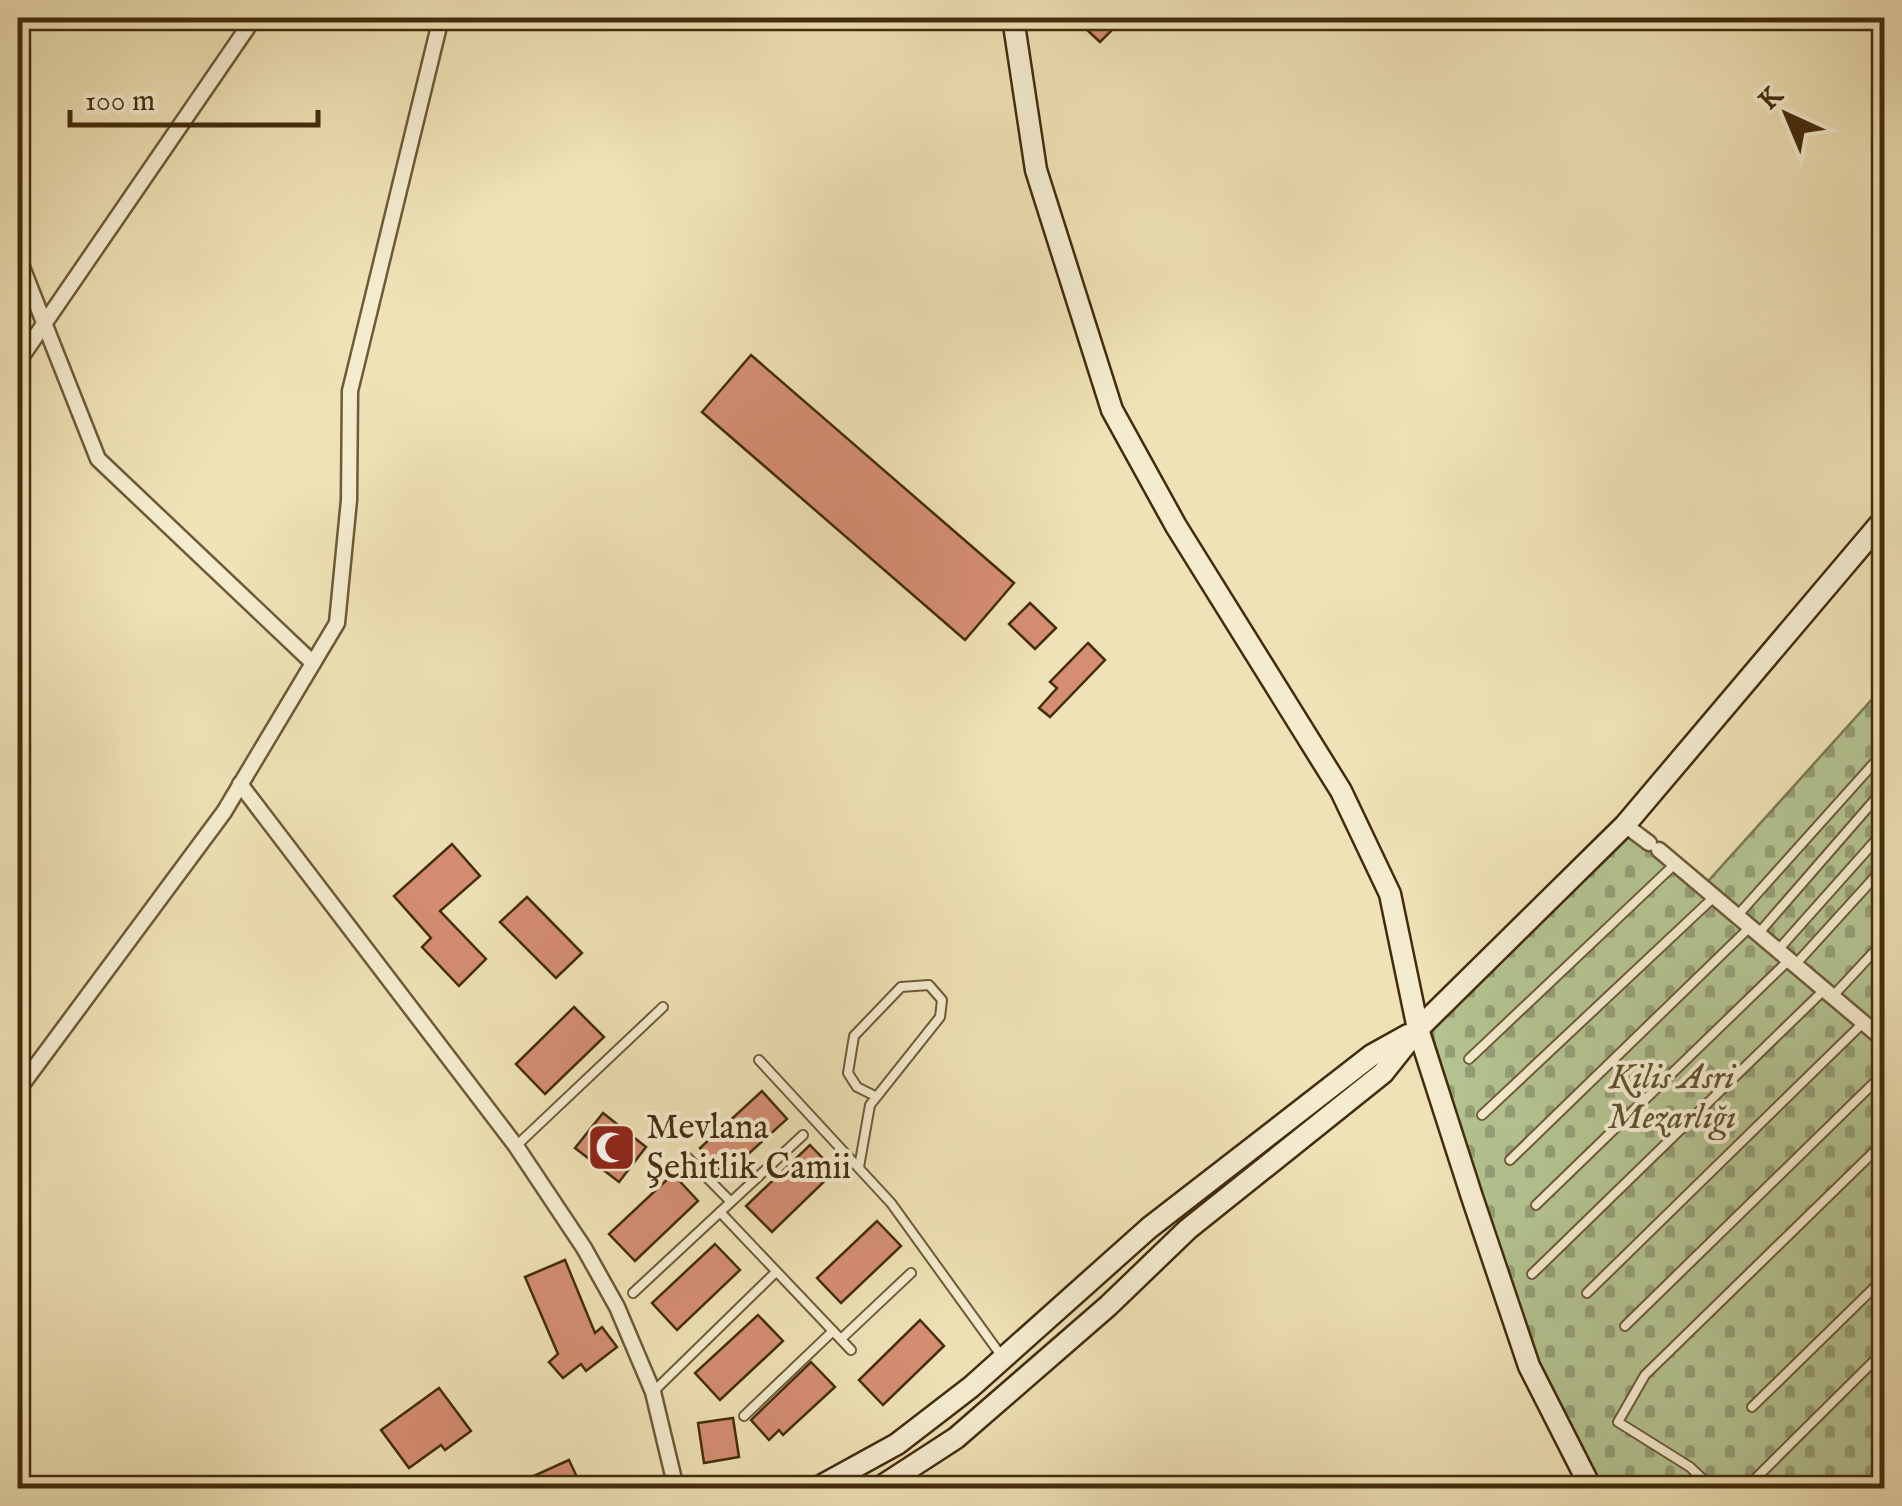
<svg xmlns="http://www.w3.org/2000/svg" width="1902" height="1506" viewBox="0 0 1902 1506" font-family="'IM FELL English',serif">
<defs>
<pattern id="cemetery-stones" width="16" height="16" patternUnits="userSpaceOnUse" patternTransform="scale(2.5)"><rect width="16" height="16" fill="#b4c492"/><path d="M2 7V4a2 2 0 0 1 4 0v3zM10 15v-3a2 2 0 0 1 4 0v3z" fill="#949f76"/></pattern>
</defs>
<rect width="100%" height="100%" fill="#efe2b6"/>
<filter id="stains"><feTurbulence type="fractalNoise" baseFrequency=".002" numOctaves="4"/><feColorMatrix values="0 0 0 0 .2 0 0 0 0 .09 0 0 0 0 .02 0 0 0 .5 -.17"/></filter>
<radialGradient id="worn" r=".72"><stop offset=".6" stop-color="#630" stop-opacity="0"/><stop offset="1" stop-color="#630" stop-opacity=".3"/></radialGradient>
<!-- cemetery -->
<polygon fill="url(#cemetery-stones)" stroke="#7b784f" stroke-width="2.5" points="1884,686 1884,1488 1589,1488 1546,1402 1425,1012 1616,826 1701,889"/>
<!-- building -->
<g fill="#d68e73" stroke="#422c0c" stroke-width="2.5">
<polygon points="1074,18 1103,18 1114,28 1100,42"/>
<polygon points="751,355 1014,583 965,640 702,412"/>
<polygon points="1030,603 1056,628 1035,649 1009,624"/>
<polygon points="1088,643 1105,660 1050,717 1039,708 1057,688 1050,682"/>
<polygon points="452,844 480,876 440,911 486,959 459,986 422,947 431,938 394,896"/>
<polygon points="527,897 582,953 556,978 500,922"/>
<polygon points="574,1007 604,1037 545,1094 516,1064"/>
<polygon points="762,1091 787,1119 725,1175 700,1148"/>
<polygon points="603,1113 646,1147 619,1182 575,1148"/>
<polygon points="810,1145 835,1171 772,1232 746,1206"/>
<polygon points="673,1174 698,1201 635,1261 609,1234"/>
<polygon points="877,1221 901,1246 841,1303 817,1278"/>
<polygon points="715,1244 740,1270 677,1330 652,1303"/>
<polygon points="565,1260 595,1333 602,1327 617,1347 586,1371 581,1364 563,1378 549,1362 558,1354 525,1277"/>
<polygon points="758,1315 783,1341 720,1400 695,1373"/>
<polygon points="920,1320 944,1346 883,1405 859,1380"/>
<polygon points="811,1362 835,1387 783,1435 779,1430 769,1440 751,1420"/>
<polygon points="439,1388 471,1431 445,1450 441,1445 409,1468 381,1430"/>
<polygon points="733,1418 739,1457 704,1463 698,1423"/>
<polygon points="569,1460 577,1477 552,1488 507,1488"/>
</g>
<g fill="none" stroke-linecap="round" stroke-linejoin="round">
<defs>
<g id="lane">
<polyline points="1737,916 1884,752"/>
<polyline points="1758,934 1884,789"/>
<polyline points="1778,950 1884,831"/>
<polyline points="1795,965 1884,867"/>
<polyline points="1832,997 1884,941"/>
<polyline points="1872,1030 1884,1017"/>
<polyline points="1469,1059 1675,864"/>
<polyline points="759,1060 891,1203 1003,1358"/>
<polyline points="1482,1115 1714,897"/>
<polyline points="516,1146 663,1007"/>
<polyline points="684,1154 731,1202"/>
<polyline points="1510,1160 1750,927"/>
<polyline points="859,1167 870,1105 940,1017 942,1000 929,985 901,987 854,1036 848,1073 857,1087 875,1096"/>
<polyline points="1536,1205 1789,960"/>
<polyline points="720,1212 851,1350"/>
<polyline points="1532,1274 1824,990"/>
<polyline points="633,1293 803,1135"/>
<polyline points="1587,1293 1863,1023"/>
<polyline points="1625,1326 1884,1073"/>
<polyline points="841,1339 911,1273"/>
<polyline points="653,1392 776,1272"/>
<polyline points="1752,1407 1884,1278"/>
<polyline points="744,1416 833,1331"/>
<polyline points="1712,1488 1690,1467 1618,1422 1645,1375 1884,1142"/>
<polyline points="1746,1488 1884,1351"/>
</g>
<g id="street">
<polyline points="18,257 98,459 313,663"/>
<polyline points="18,362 254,18"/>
<polyline points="240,784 516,1146 584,1248 617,1307 653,1392 676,1488"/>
<polyline points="1625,825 1649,843"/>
<polyline points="1659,850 1884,1040"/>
<polyline points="18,1090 224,812 337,623 349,500 350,391 441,18"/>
</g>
<g id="secondary">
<polyline points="1013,18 1036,170 1112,410 1176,526 1341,791 1390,894 1418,1029 1472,1197 1529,1366 1591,1488"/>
<polyline points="817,1488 897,1444 971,1387 1149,1228 1372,1055 1408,1035"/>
<polyline points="879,1488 956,1438 1108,1306 1188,1229 1383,1073 1418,1029 1625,825 1884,519"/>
</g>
</defs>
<!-- lane casing -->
<use href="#lane" stroke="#6d5a36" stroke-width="12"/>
<!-- street casing -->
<use href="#street" stroke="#6d5a36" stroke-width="19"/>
<!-- secondary casing -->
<use href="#secondary" stroke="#422c0c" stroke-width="25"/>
<!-- lane -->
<use href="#lane" stroke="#f5ecd0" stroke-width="8"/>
<!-- street -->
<use href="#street" stroke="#f5ecd0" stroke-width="14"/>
<!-- secondary -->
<use href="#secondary" stroke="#f5ecd0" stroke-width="20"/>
</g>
<!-- icons -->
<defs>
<symbol id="mosque-square" viewBox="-11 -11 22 22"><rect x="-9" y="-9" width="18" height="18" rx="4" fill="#8f2418" stroke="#f5ecd0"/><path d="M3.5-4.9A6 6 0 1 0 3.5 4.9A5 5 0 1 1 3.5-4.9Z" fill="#fff"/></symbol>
</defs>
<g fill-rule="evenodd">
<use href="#mosque-square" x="584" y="1120" width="55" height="55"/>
</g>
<g text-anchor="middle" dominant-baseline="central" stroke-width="8" stroke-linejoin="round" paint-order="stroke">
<!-- park labels -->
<g font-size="35" font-style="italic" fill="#5e522e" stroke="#f5ecd0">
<text x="1672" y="1078">Kilis Asri<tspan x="1672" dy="40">Mezarlığı</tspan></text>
</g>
<!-- poi labels -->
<g font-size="35" fill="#422c0c" stroke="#f5ecd0" text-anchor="start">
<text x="646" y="1128">Mevlana<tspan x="646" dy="40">Şehitlik Camii</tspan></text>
</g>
</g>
<!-- margin -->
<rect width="1902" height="1506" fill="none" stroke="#efe2b6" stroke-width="60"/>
<rect x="20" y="20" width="1862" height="1466" fill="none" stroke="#422c0c" stroke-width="5"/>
<rect x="30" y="30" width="1842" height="1446" fill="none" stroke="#422c0c" stroke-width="2.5"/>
<!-- north arrow -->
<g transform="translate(1787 115) rotate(316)" stroke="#f5ecd0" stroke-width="8" paint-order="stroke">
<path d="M0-8L18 38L0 25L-18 38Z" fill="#422c0c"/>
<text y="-15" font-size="28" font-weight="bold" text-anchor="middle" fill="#422c0c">K</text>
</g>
<!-- scale -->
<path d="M70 110v15h248v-15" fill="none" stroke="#422c0c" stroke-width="5"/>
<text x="85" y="110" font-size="30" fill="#422c0c" stroke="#f5ecd0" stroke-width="8" paint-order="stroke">100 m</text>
<rect width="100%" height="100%" filter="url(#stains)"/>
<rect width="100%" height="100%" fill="url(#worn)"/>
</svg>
